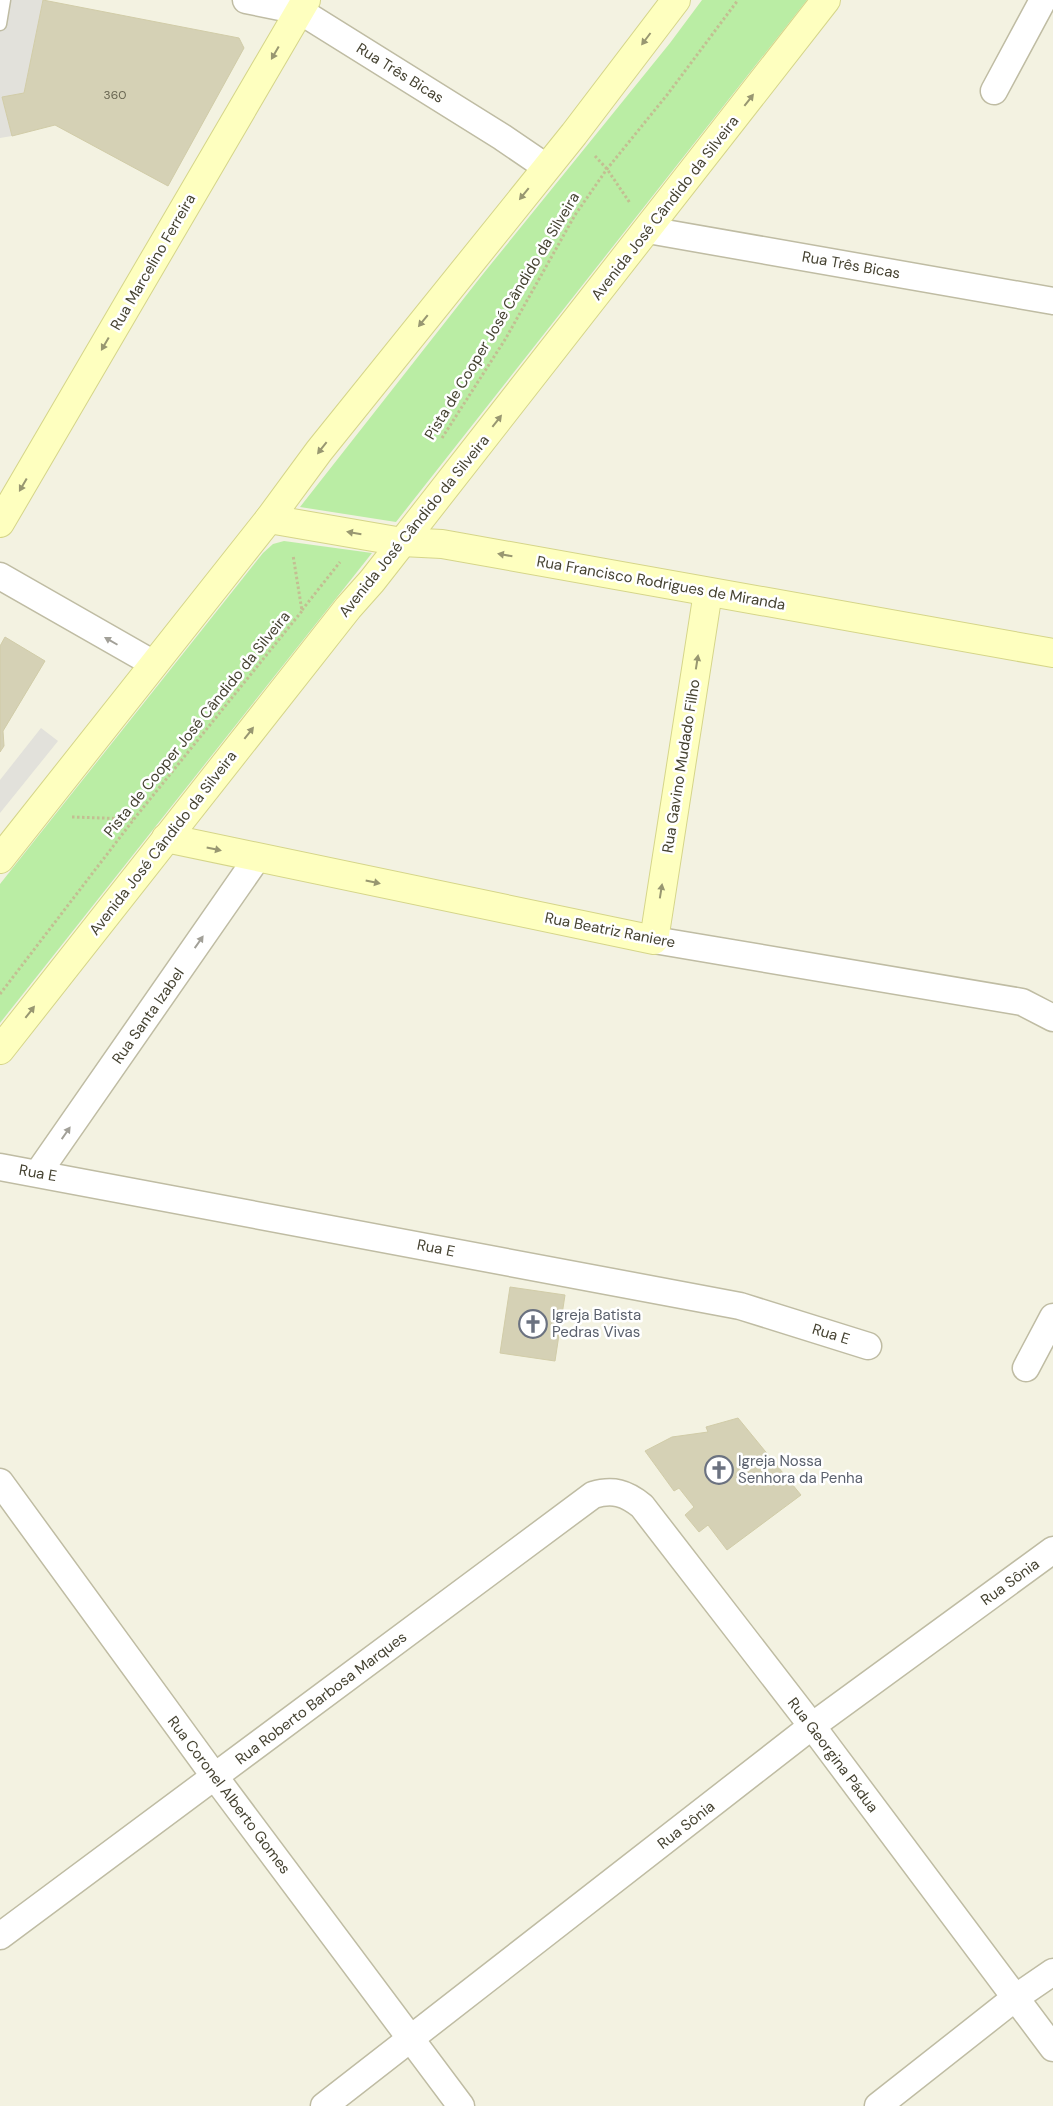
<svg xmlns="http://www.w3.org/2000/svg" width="1053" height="2106" viewBox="0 0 1053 2106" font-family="'DM Sans',sans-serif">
<rect width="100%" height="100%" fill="#f3f2e1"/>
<!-- green -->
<g fill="#baeda4">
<polygon points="702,0 807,0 396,522 300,507 483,274 670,43"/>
<polygon points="284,541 372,553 0,1023 0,884 263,553 273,544"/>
</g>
<!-- parking -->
<g fill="#e2e1db">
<polygon points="0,0 43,0 24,93 2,98 12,136 0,138"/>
<polygon points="41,728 58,741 0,813 0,780"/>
</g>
<!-- building -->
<g fill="#d5d1b5" stroke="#d1cca8">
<polygon points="43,0 239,38 244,48 168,186 55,125 12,136 2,97 24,93"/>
<polygon points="5,637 45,661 3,731 4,746 0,752 0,646"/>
<polygon points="510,1287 565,1295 555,1361 500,1353"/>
<polygon points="738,1418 801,1495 727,1550 708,1525 699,1532 685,1515 694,1507 679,1488 674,1491 645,1451 672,1437 708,1432 706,1427"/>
</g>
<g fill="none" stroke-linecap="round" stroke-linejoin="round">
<defs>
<polyline id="lane" points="0,24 4,0"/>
<g id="street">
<polyline points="246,0 300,11 502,137 546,167"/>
<polyline points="994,91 1043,0"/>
<polyline points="648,230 1053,301"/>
<polyline points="0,576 154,664"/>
<polyline points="654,940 1022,1002 1053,1018"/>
<polyline points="0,1167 740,1306 868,1346"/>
<polyline points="38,1173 257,858"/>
<polyline points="1026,1368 1053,1317"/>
<polyline points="0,1482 215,1777 461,2106"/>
<path d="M0,1936L593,1495C613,1489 626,1493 642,1506L812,1726L1053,2048"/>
<polyline points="324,2106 812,1726 1053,1550"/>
<polyline points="878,2106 1015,1998 1053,1972"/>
</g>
<g id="secondary">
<polyline points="269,519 402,542 442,544 1053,653"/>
<polyline points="0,523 306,0"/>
<polyline points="166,838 654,940 708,592"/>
<polyline points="0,859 269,519 319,451 574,134 676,0"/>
<polyline points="0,1050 348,608 372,581 826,0"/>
</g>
</defs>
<!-- lane casing -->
<use href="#lane" stroke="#bfbca3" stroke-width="15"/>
<!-- street casing -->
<use href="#street" stroke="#bfbca3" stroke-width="29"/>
<!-- secondary casing -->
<use href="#secondary" stroke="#d5d589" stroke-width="30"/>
<!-- path -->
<g stroke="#c3be92" stroke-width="3" stroke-dasharray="2.5 2.5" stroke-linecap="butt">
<polyline points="595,156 607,169 630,203"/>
<polyline points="442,438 506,338 575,215 607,169 667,95 738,0"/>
<polyline points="302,610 340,562"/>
<polyline points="72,817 133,819"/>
<polyline points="0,994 134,819 302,611 293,555"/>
</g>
<!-- lane -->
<use href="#lane" stroke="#fff" stroke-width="12"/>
<!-- street -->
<use href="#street" stroke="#fff" stroke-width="26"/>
<!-- secondary -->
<use href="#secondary" stroke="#feffbf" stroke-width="28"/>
</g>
<!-- one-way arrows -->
<defs><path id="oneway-solid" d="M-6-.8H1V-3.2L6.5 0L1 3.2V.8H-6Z" transform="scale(1.25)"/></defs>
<g fill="#989771">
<use href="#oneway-solid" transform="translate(646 39) rotate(127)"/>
<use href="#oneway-solid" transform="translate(275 53) rotate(120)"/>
<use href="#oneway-solid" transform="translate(749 100) rotate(-52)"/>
<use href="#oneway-solid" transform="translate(524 194) rotate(129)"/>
<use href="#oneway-solid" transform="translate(423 321) rotate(129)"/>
<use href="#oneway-solid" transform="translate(105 344) rotate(120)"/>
<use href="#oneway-solid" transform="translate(497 421) rotate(-52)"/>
<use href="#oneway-solid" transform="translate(322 448) rotate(128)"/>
<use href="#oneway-solid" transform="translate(23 485) rotate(120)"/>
<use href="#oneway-solid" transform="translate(354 533) rotate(-170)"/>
<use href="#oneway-solid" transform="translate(505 555) rotate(-170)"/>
<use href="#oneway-solid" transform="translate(697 662) rotate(-81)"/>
<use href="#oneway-solid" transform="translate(249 733) rotate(-52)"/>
<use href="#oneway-solid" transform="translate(214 849) rotate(12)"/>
<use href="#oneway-solid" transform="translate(373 882) rotate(12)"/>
<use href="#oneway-solid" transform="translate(661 891) rotate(-81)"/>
<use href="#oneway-solid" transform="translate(30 1012) rotate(-52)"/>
</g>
<g fill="#a2a098">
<use href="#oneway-solid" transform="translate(111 641) rotate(-150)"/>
<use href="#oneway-solid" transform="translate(199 942) rotate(-55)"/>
<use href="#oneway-solid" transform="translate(66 1133) rotate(-55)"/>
</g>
<!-- icons -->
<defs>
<symbol id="church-ring" viewBox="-11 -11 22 22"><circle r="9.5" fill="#fff" stroke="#6b7280" stroke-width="1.5"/><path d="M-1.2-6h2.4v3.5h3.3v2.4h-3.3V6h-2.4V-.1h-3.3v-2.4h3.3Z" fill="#6b7280"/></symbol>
</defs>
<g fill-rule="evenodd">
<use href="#church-ring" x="517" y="1308" width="32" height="32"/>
<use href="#church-ring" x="703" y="1454" width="32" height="32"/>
</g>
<g text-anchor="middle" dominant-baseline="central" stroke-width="5" stroke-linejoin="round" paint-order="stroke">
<!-- number labels -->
<g font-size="12" fill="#696652">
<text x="115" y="95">360</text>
</g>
<!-- street labels -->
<g font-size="15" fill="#454231" stroke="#fff">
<text transform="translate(400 73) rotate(32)">Rua Três Bicas</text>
<text transform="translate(665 208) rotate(-52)">Avenida José Cândido da Silveira</text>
<text transform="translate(153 262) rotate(-60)">Rua Marcelino Ferreira</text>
<text transform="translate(851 265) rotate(10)">Rua Três Bicas</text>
<text transform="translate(502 316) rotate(-59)">Pista de Cooper José Cândido da Silveira</text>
<text transform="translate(414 526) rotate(-51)">Avenida José Cândido da Silveira</text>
<text transform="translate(661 583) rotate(10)">Rua Francisco Rodrigues de Miranda</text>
<text transform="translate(197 724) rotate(-51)">Pista de Cooper José Cândido da Silveira</text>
<text transform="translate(681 766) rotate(-81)">Rua Gavino Mudado Filho</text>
<text transform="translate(163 843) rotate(-52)">Avenida José Cândido da Silveira</text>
<text transform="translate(610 930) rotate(11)">Rua Beatriz Raniere</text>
<text transform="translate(148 1016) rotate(-55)">Rua Santa Izabel</text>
<text transform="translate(38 1173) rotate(10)">Rua E</text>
<text transform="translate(436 1248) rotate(11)">Rua E</text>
<text transform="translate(831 1334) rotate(17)">Rua E</text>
<text transform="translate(1010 1582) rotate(-36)">Rua Sônia</text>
<text transform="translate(321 1698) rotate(-37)">Rua Roberto Barbosa Marques</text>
<text transform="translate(833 1755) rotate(53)">Rua Georgina Pádua</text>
<text transform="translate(229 1795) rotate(53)">Rua Coronel Alberto Gomes</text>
<text transform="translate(686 1825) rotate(-38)">Rua Sônia</text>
</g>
<!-- worship labels -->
<g font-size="15" fill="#5b616d" stroke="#fff" text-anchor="start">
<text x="552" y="1315">Igreja Batista<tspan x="552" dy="17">Pedras Vivas</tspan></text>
<text x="738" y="1461">Igreja Nossa<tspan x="738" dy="17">Senhora da Penha</tspan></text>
</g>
</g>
</svg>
